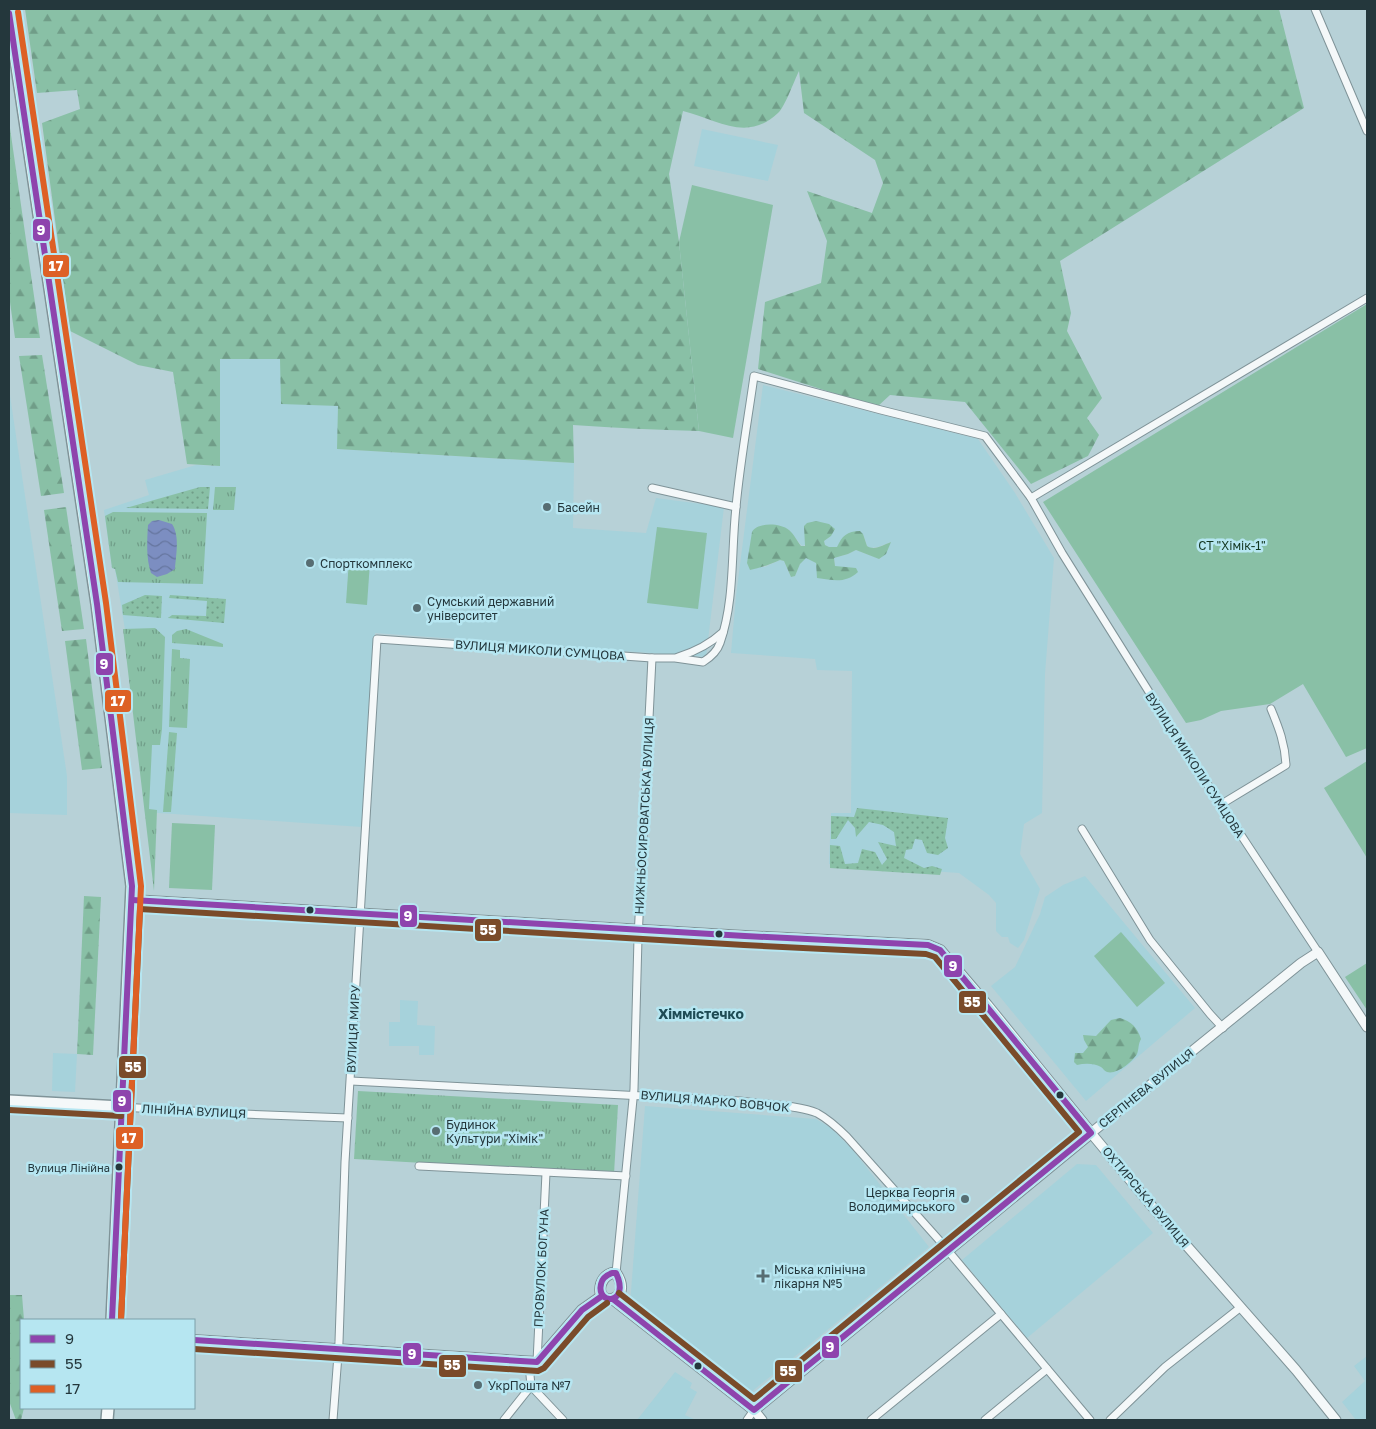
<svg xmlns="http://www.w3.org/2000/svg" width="1376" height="1429" viewBox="0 0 1376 1429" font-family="'Golos Text',sans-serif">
<defs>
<pattern id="grass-dots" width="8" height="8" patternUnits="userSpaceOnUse" patternTransform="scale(1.25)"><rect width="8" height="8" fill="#89c0a6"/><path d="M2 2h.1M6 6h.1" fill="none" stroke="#709d88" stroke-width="1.8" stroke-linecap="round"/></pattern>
<pattern id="forest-firs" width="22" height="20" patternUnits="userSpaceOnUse" patternTransform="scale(1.25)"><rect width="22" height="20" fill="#89c0a6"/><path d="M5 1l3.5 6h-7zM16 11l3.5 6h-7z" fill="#709d88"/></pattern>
<pattern id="park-tufts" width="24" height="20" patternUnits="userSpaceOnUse" patternTransform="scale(1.25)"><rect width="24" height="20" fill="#89c0a6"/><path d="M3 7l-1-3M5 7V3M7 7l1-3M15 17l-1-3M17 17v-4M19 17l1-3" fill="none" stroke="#709d88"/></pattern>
<pattern id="water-waves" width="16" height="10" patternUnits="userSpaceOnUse" patternTransform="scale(1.25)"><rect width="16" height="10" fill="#7c8ec1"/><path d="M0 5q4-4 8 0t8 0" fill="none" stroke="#65759e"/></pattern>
</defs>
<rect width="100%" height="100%" fill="#b7d1d7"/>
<!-- built -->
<g fill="#a6d2db" fill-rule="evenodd">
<polygon points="702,129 778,145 768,181 694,166"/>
<polygon points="219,359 280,359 339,406 338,449 574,463 573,528 646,533 656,498 724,507 706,657 375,633 362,827 145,812 128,648 115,569 112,568 104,510 149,495 145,480 196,465 220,466"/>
<path d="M763,385L978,439L1015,493L1054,558L1045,674L1042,813L1024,824L1020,854L1040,889L1024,940L1018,948L1010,943L1008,937H1002L996,931V903L989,895L959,873L829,864L831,813H851L852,671L817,670L815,659L731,653L736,596ZM788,529L802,546L831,536L824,541L825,545L829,547H837L863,534L867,546L870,548L878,547L891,542L880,559L856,550L848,554L834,558L835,566L816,563L806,557L800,564L795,576L791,577L784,561L780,560L765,567H761Z"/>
<polygon points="9,389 67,776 67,815 9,813"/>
<polygon points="1085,876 1195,1008 1086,1101 991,986 1015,967 1040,914 1045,897 1063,885"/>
<polygon points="400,1000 418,1001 417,1025 435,1026 434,1055 419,1055 419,1046 389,1046 389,1022 400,1022"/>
<polygon points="53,1053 77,1054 75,1092 52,1091"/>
<polygon points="645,1106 816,1119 831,1128 852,1149 929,1247 750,1393 630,1305"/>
<polygon points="1077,1164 1096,1165 1153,1233 1027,1338 962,1260"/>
<polygon points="1367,1356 1367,1420 1356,1420 1342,1402 1365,1381 1354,1366"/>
<polygon points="675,1372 692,1383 690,1388 697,1392 685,1415 696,1420 637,1420"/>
</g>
<!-- grass -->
<g fill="url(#grass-dots)">
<polygon points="200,487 210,487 208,509 126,508"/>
<polygon points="145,595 162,596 161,618 123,615 122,605"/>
<polygon points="170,595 226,599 224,623 168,618 172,615 206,616 207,601 169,598"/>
<polygon points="857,808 948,818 945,838 948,848 938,855 927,853 922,840 915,839 912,849 906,850 904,858 924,868 932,866 942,869 940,875 830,868 830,845 840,846 845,864 858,863 862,849 875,852 882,865 887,859 878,842 896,846 894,832 883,825 869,822 856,837 855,828 848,820 836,839 831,839 831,816 854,817"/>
</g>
<!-- forest -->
<g fill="url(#forest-firs)">
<path d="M25,9H1279L1304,108L1060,261L1071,313L1067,331L1102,398L1087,418L1099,435L1088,456L1031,484L965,402L890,395L877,407L758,369L765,302L821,283L827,241L807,191L872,213L883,183L875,160L804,113L799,71C794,81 785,107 778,113C747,143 716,119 683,111L669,174L679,242L699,431C657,430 615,428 573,425L574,463L337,449L338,406L281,404L280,359H220V466L187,464L173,372L138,365L70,331L42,123L80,109L77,90L37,93Z"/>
<polygon points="9,121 40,338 15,338 9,295"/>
<polygon points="42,355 64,493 41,496 19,356"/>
<polygon points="66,507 84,629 62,631 44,510"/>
<path d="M816,521L829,524L835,529L831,536L824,541L825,545L829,547H837C842,536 847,531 860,531L863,534L867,546C875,551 883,545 891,542L886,554L879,559L856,550L848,554L834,558L835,566L856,568L858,572C845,584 833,580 817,578L816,563L806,558L800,564L795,576L791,577L784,561L780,560C770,565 761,567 750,570L747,563L752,532C758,522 780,523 789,530C794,534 797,541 801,546H805L804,526L807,523Z"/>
<polygon points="86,639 102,768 82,770 65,641"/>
<polygon points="84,896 101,897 93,1055 77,1054"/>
<path d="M1120,1018C1132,1022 1137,1027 1141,1039C1138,1044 1139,1049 1137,1054C1132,1062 1117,1075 1107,1072C1104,1071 1104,1069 1101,1067C1094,1063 1085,1063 1077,1065L1074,1062L1075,1053H1083L1088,1047L1084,1040L1083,1035L1096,1036L1111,1020Z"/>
<polygon points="9,1295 22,1295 24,1320 21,1320 21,1408 24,1408 21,1420 16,1420 9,1401"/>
</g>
<!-- park -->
<g fill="url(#park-tufts)">
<polygon points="215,487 236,487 234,510 213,510"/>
<polygon points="113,512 207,513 203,584 118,582 115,569 112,568 105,516"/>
<polygon points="155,628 165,637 162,729 160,745 152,745 149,809 157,810 154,891 123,629"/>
<polygon points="186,629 223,644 223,647 172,643 172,635 177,631"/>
<polygon points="172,649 180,650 180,658 190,659 187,728 169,727"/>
<polygon points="169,732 177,733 171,812 163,812"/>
<polygon points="358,1091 618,1105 614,1174 354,1159"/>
</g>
<!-- garden -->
<g fill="#89c0a6">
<polygon points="692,185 773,205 733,438 699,431 679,242"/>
<polygon points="1367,304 1367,748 1346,757 1303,684 1270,704 1221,711 1201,720 1186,723 1043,502"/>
<polygon points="657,527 707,533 698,609 647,603"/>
<polygon points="349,560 370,562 367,605 346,603"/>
<polygon points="1367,761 1367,858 1324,788"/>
<polygon points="172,823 215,825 212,890 169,888"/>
<polygon points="1121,932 1165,983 1137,1007 1094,956"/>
<polygon points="1367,963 1367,1010 1345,977"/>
</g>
<!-- water -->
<path fill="url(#water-waves)" d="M159,520L172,524C180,536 176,555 175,569L167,574L157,577L151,573C146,558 147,541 148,525L152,521Z"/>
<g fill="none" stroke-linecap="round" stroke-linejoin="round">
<defs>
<g id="minor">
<polyline points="1315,9 1367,131"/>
<polyline points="652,488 736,507"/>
<polyline points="1031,498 1367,298"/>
<path d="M678,657C694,652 710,644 723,632"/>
<path d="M1220,805L1286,765C1285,744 1279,728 1271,709"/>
<polyline points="1082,829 1150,940 1210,1014 1223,1028"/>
<path d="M351,1081L740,1101C760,1104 800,1105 817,1113C828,1119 838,1128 847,1137L939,1240L1090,1420"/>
<polyline points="121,1107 244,1114 348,1118"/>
<polyline points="419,1166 626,1176"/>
<polyline points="616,1273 634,1089 638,938 652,658"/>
<polyline points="531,1386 563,1420"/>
<path d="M333,1420L339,1342L345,1162L377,639L652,658H675L703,662C711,657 717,652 720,643C735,600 731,552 736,507C740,463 748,419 754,376L881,410L985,436L1031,498L1062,553L1191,759L1318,952"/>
<polyline points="504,1420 531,1386 530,1375 537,1362 546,1173"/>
<polyline points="747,1420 754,1410"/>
<polyline points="871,1420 1001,1314"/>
<polyline points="985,1420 1047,1369"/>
<polyline points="1110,1420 1165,1367 1241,1307"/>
</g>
<g id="tertiary">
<polyline points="754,1410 762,1420"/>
<polyline points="1336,1420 1296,1370 1150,1204 1091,1133 1301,963 1318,952 1367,1027"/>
</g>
<g id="secondary">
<polyline points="132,900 745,936 928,945 940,950 987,1005 1091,1133 754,1410 614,1300"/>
<path d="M612,1273H616C635,1302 594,1309 601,1284C603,1278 606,1275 612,1273Z"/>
<polyline points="194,1340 537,1362 582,1310 602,1296"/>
</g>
<g id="primary">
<polyline points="9,13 97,604 132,886 112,1320"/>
<polyline points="9,1101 121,1107"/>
<polyline points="107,1420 108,1408"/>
</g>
</defs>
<!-- minor casing -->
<use href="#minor" stroke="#7f9398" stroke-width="9"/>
<!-- tertiary casing -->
<use href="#tertiary" stroke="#7f9398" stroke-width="11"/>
<!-- secondary casing -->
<use href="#secondary" stroke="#7f9398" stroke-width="12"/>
<!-- primary casing -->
<use href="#primary" stroke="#7f9398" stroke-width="14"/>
<!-- minor -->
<use href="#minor" stroke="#f4f8f9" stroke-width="7"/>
<!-- tertiary -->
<use href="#tertiary" stroke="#f4f8f9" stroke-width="9"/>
<!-- secondary -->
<use href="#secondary" stroke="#f4f8f9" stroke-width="10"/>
<!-- primary -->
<use href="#primary" stroke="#f4f8f9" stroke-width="11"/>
<defs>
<g id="bus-1">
<polyline points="9,13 97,604 132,886 112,1320"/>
<polyline points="132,900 745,936 928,945 940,950 1091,1133 754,1410 614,1300"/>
<path d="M612,1273H616C631,1305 596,1306 601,1284C602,1278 607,1275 612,1273Z"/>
<polyline points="194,1340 537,1362 582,1310 602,1296"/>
</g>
<g id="bus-2">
<polyline points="9,1110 121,1116"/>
<polyline points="121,1320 140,909 744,945 926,954 935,957 1079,1132 754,1399 619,1293"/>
<polyline points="194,1349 538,1371 544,1368 588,1317 607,1303"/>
</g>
<polyline id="bus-3" points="18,12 106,603 141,886 121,1320"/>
</defs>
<!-- bus-1 casing -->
<use href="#bus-1" stroke="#b6e6f1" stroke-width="10"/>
<!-- bus-2 casing -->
<use href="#bus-2" stroke="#b6e6f1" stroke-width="10"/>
<!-- bus-3 casing -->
<use href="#bus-3" stroke="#b6e6f1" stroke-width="10"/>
<!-- bus-1 -->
<use href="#bus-1" stroke="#8e44ad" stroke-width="6"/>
<!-- bus-2 -->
<use href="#bus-2" stroke="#7a4b2a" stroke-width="6"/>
<!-- bus-3 -->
<use href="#bus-3" stroke="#dd6025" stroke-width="6"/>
</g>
<!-- markers -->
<g fill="#576d72" stroke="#b6e6f1" stroke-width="2">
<circle cx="547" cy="507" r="5"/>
<circle cx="310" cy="563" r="5"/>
<circle cx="417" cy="608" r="5"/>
<circle cx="436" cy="1131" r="5"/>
<circle cx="965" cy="1199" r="5"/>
<path d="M760.5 1268.5h5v5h5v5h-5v5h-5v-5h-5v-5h5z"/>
<circle cx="478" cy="1385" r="5"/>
</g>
<g fill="#24373c" stroke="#b6e6f1" stroke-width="2">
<circle cx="310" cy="910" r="4.5"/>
<circle cx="719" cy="934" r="4.5"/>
<circle cx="1060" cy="1095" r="4.5"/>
<circle cx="119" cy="1167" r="4.5"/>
<circle cx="698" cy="1366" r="4.5"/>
</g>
<g text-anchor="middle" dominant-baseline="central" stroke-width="5" stroke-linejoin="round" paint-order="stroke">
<!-- bus labels -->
<g font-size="11" fill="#24373c" stroke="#b6e6f1" text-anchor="end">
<text x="110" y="1167">Вулиця Лінійна</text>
</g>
<!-- poi labels -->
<g font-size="12" fill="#24373c" stroke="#b6e6f1" text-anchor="start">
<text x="557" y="507">Басейн</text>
<text x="320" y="563">Спорткомплекс</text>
<text x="427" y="601">Сумський державний<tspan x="427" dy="14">університет</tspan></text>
<text x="446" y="1124">Будинок<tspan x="446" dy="14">Культури "Хімік"</tspan></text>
<text x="955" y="1192" text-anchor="end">Церква Георгія<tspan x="955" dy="14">Володимирського</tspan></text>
<text x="774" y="1269">Міська клінічна<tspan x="774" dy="14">лікарня №5</tspan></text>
<text x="488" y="1385">УкрПошта №7</text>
</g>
<!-- park labels -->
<g font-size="12" fill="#143721" stroke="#b6e6f1">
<text x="1232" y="545">СТ "Хімік-1"</text>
</g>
<!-- street labels -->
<g font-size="12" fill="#24373c" stroke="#b6e6f1">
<text transform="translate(540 650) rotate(4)">ВУЛИЦЯ МИКОЛИ СУМЦОВА</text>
<text transform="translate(1195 765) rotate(57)">ВУЛИЦЯ МИКОЛИ СУМЦОВА</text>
<text transform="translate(644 816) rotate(-87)">НИЖНЬОСИРОВАТСЬКА ВУЛИЦЯ</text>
<text transform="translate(353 1029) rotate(-87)">ВУЛИЦЯ МИРУ</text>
<text transform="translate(1146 1088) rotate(-39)">СЕРПНЕВА ВУЛИЦЯ</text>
<text transform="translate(715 1101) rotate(5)">ВУЛИЦЯ МАРКО ВОВЧОК</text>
<text transform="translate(194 1111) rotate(3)">ЛІНІЙНА ВУЛИЦЯ</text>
<text transform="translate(1146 1197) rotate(50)">ОХТИРСЬКА ВУЛИЦЯ</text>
<text transform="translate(541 1268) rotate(-87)">ПРОВУЛОК БОГУНА</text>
</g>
<!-- neighbourhood labels -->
<g font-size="14" font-weight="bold" fill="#1e4c55" stroke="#b6e6f1">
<text x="701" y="1013">Хіммістечко</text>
</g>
</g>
<g stroke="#b6e6f1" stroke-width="2">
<rect x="32" y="218" width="19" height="24" rx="5" fill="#8e44ad"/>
<rect x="42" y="254" width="28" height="24" rx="5" fill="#dd6025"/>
<rect x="95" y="652" width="19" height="24" rx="5" fill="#8e44ad"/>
<rect x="104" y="689" width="28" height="24" rx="5" fill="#dd6025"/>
<rect x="399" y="904" width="19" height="24" rx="5" fill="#8e44ad"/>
<rect x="474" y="918" width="28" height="24" rx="5" fill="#7a4b2a"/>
<rect x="943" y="954" width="20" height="24" rx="5" fill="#8e44ad"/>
<rect x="958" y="990" width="29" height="24" rx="5" fill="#7a4b2a"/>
<rect x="118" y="1055" width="29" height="24" rx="5" fill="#7a4b2a"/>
<rect x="112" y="1089" width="20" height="24" rx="5" fill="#8e44ad"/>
<rect x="115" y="1126" width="29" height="24" rx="5" fill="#dd6025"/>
<rect x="821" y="1335" width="19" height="24" rx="5" fill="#8e44ad"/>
<rect x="402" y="1342" width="20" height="24" rx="5" fill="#8e44ad"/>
<rect x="438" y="1354" width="29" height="24" rx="5" fill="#7a4b2a"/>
<rect x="774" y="1359" width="29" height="24" rx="5" fill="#7a4b2a"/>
</g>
<g font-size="14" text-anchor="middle" font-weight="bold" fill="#fff">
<text x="41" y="235">9</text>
<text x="56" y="271">17</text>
<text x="104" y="669">9</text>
<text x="118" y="706">17</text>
<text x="408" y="921">9</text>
<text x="488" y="935">55</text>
<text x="953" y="971">9</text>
<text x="972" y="1007">55</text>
<text x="133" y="1072">55</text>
<text x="122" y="1106">9</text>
<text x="129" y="1143">17</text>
<text x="830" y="1352">9</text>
<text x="412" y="1359">9</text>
<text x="452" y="1370">55</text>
<text x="788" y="1376">55</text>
</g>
<!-- border -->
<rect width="1376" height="1429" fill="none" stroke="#24373c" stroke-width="20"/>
<!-- legend -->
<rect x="20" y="1319" width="175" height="90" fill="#b6e6f1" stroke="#7ca0a9"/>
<rect x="30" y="1335" width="25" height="8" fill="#8e44ad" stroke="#7ca0a9"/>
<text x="65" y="1344" font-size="15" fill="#24373c">9</text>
<rect x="30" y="1360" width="25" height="8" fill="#7a4b2a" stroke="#7ca0a9"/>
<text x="65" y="1369" font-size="15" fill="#24373c">55</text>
<rect x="30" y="1385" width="25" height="8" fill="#dd6025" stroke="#7ca0a9"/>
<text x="65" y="1394" font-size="15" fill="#24373c">17</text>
</svg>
